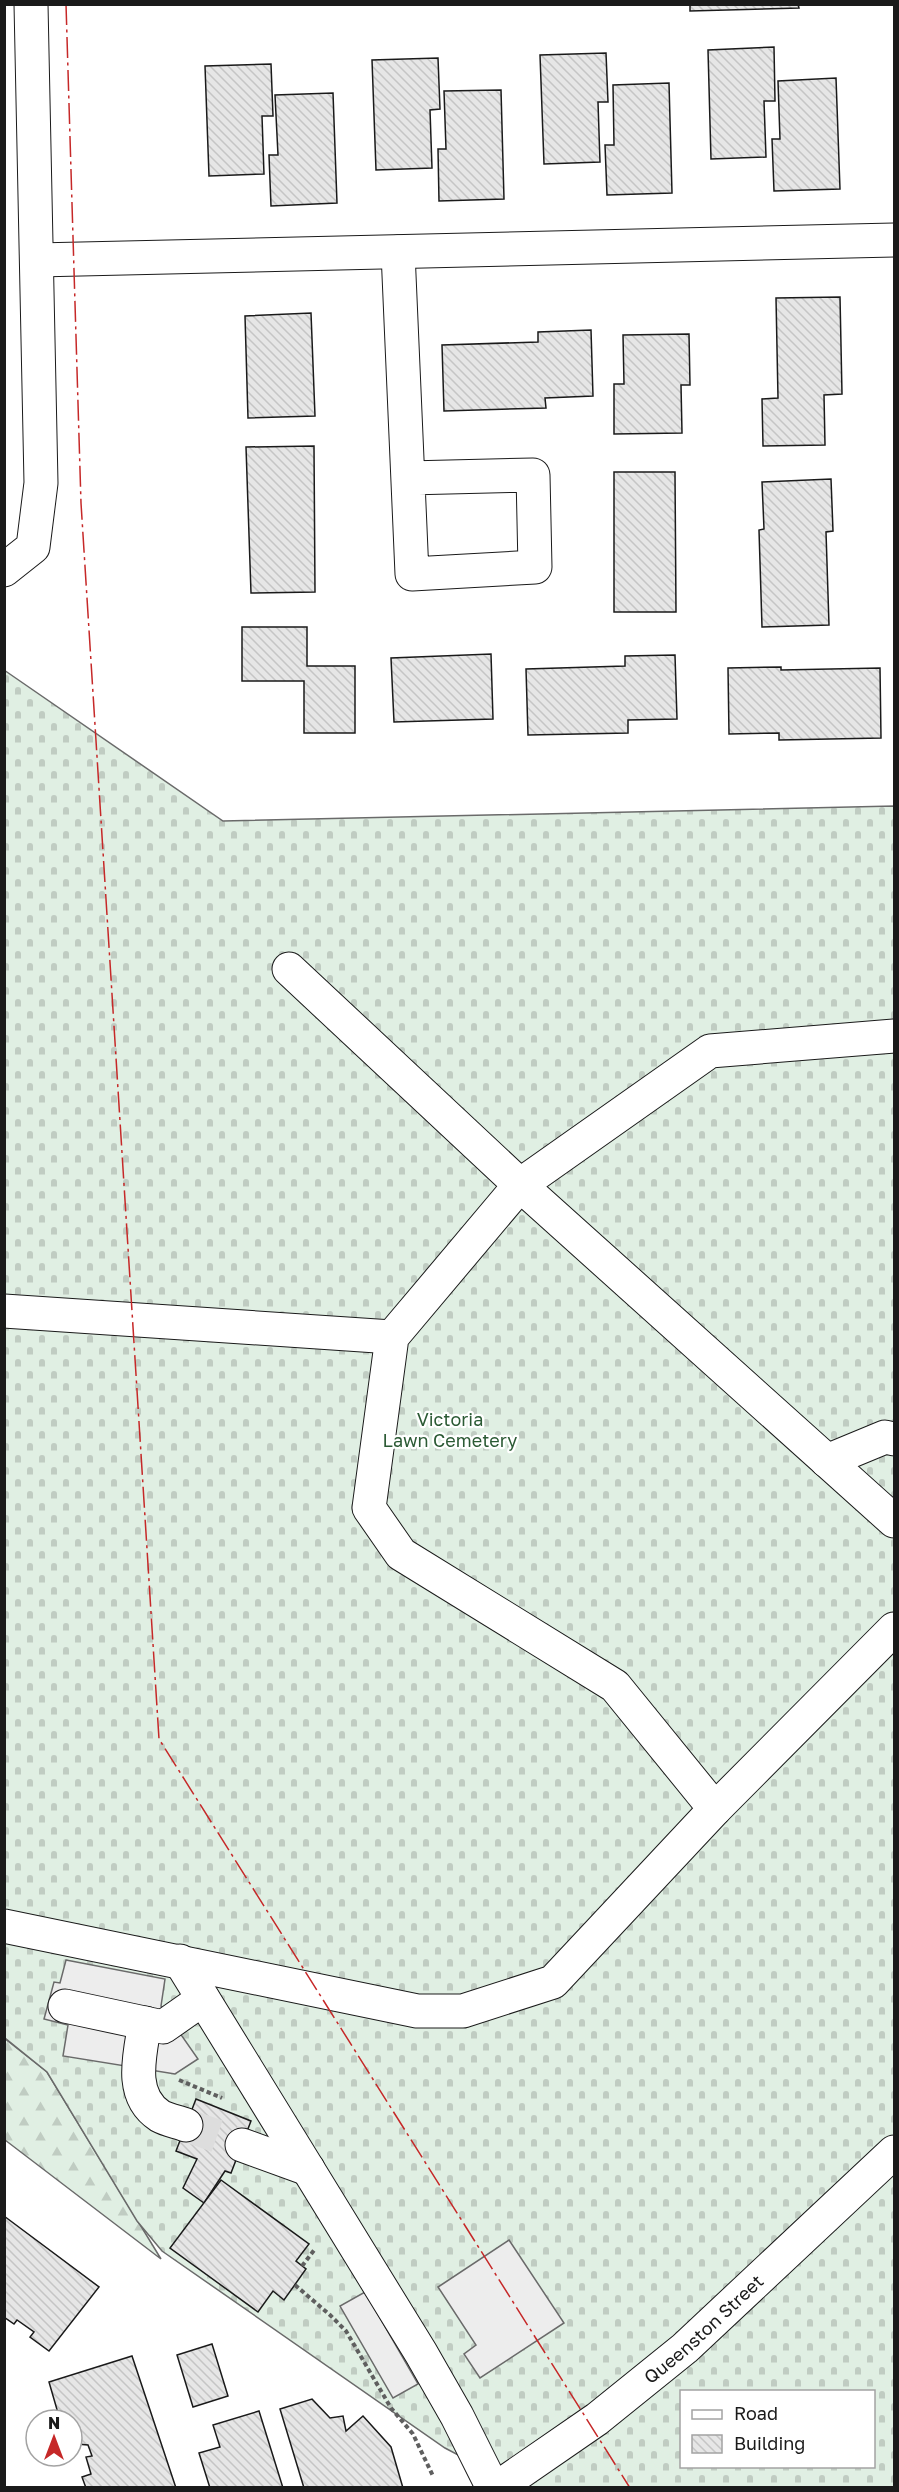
<svg xmlns="http://www.w3.org/2000/svg" width="899" height="2492" viewBox="0 0 899 2492" font-family="'Golos Text',sans-serif">
<defs>
<pattern id="forest-firs" width="22" height="20" patternUnits="userSpaceOnUse" patternTransform="scale(1.5)"><rect width="22" height="20" fill="#e0efe3"/><path d="M5 1l3.5 6h-7zM16 11l3.5 6h-7z" fill="#c0ccc2"/></pattern>
<pattern id="cemetery-stones" width="16" height="16" patternUnits="userSpaceOnUse" patternTransform="scale(1.5)"><rect width="16" height="16" fill="#e0efe3"/><path d="M2 7V4a2 2 0 0 1 4 0v3zM10 15v-3a2 2 0 0 1 4 0v3z" fill="#c0ccc2"/></pattern>
<pattern id="building-back-hatch" width="6" height="6" patternUnits="userSpaceOnUse" patternTransform="scale(1.5)"><rect width="6" height="6" fill="#e6e6e6"/><path d="M-1 5l2 2M0 0l6 6M5-1l2 2" fill="none" stroke="#c5c5c5"/></pattern>
</defs>
<rect width="100%" height="100%" fill="#fff"/>
<!-- forest -->
<polygon fill="url(#forest-firs)" stroke="#6a6a6a" stroke-width="1.5" points="4,2038 47,2072 161,2259 5,2140"/>
<!-- cemetery -->
<path fill="url(#cemetery-stones)" stroke="#6a6a6a" stroke-width="1.5" fill-rule="evenodd" d="M4,670L223,821L894,806V2487H519L445,2448L162,2251L137,2221L47,2072L5,2038ZM682,2392H874V2466H682Z"/>
<!-- parking -->
<g fill="#ededed" stroke="#6a6a6a" stroke-width="1.5">
<polygon points="66,1960 165,1979 161,2006 198,2059 175,2074 63,2056 68,2025 44,2019 54,1982 60,1983"/>
<polygon points="509,2240 564,2323 480,2378 464,2354 476,2345 438,2287"/>
<polygon points="365,2292 418,2384 393,2398 340,2306"/>
</g>
<!-- building -->
<g fill="url(#building-back-hatch)" stroke="#1a1a1a" stroke-width="1.5">
<polygon points="690,4 798,4 799,8 690,11"/>
<polygon points="774,47 775,101 764,101 766,157 711,159 708,50"/>
<polygon points="606,53 608,102 598,102 600,162 544,164 540,55"/>
<polygon points="438,58 440,109 430,110 432,168 376,170 372,60"/>
<polygon points="271,64 273,116 262,116 264,174 209,176 205,66"/>
<polygon points="836,78 840,189 774,191 772,139 780,139 778,81"/>
<polygon points="669,83 672,193 607,195 605,145 614,145 613,85"/>
<polygon points="501,90 504,199 439,201 438,149 446,149 444,91"/>
<polygon points="333,93 337,203 271,206 269,155 278,155 275,95"/>
<polygon points="840,297 842,394 824,395 825,445 763,446 762,399 778,398 776,298"/>
<polygon points="311,313 315,416 248,418 245,316"/>
<polygon points="591,330 593,396 545,398 546,408 444,411 442,345 538,342 538,332"/>
<polygon points="689,334 690,385 681,385 682,433 614,434 614,384 624,384 623,335"/>
<polygon points="314,446 315,592 251,593 246,447"/>
<polygon points="614,472 675,472 676,612 614,612"/>
<polygon points="831,479 833,531 826,532 829,625 762,627 759,530 764,529 762,482"/>
<polygon points="242,627 307,627 307,666 355,666 355,733 304,733 304,681 242,681"/>
<polygon points="491,654 493,719 394,722 391,658"/>
<polygon points="675,655 677,719 628,720 628,733 528,735 526,669 625,666 625,656"/>
<polygon points="781,667 781,670 880,668 881,738 779,740 779,733 729,734 728,668"/>
<polygon points="196,2099 251,2121 231,2173 225,2171 204,2203 183,2188 197,2159 176,2151"/>
<polygon points="221,2180 309,2244 296,2261 306,2269 284,2300 273,2291 258,2312 170,2248"/>
<polygon points="4,2216 99,2287 49,2351 30,2337 34,2332 17,2320 14,2324 4,2317"/>
<polygon points="212,2344 228,2396 193,2407 177,2355"/>
<polygon points="132,2356 176,2488 86,2488 82,2477 91,2474 86,2457 92,2456 88,2445 77,2444 72,2420 60,2420 49,2382"/>
<polygon points="312,2399 330,2418 343,2416 346,2431 363,2416 391,2447 403,2488 304,2488 280,2409"/>
<polygon points="259,2411 283,2488 210,2488 199,2453 220,2447 213,2425"/>
</g>
<g fill="none" stroke-linecap="round" stroke-linejoin="round">
<!-- minor-tunnel -->
<polyline stroke="#ddd" stroke-width="33" stroke-dasharray="33 16" stroke-linecap="butt" points="186,2125 242,2145"/>
<defs>
<g id="minor">
<polyline points="398,252 412,574 535,567 533,475 408,478"/>
<polyline points="37,260 894,240"/>
<polyline points="4,570 33,547 41,483 31,4"/>
<polyline points="289,969 520,1185 894,1521"/>
<polyline points="4,1311 392,1337"/>
<polyline points="827,1461 885,1437 894,1439"/>
<polyline points="715,1809 615,1686 401,1554 369,1508 392,1337 520,1185 710,1051 894,1036"/>
<polyline points="4,1926 417,2011 463,2011 553,1982 715,1809 894,1629"/>
<polyline points="180,1961 421,2353 457,2416 493,2488"/>
<polyline points="65,2006 163,2027 203,1999"/>
<path d="M145,2023C140,2054 128,2095 160,2116C167,2120 178,2122 186,2125"/>
<polyline points="242,2145 308,2169"/>
</g>
<g id="major">
<path id="s1" d="M497,2488L597,2419L685,2348L894,2152"/>
</g>
</defs>
<!-- minor casing -->
<use href="#minor" stroke="#1a1a1a" stroke-width="35"/>
<!-- major casing -->
<use href="#major" stroke="#1a1a1a" stroke-width="35"/>
<!-- path -->
<g stroke="#5f5f5f" stroke-width="4" stroke-dasharray="4.5 3" stroke-linecap="butt">
<polyline points="179,2080 222,2098"/>
<polyline points="302,2266 315,2249"/>
<polyline points="295,2285 330,2315 346,2331 391,2408 413,2434 433,2476"/>
</g>
<!-- minor -->
<use href="#minor" stroke="#fff" stroke-width="33"/>
<!-- major -->
<use href="#major" stroke="#fff" stroke-width="33"/>
<!-- power -->
<polyline stroke="#c62828" stroke-width="1.5" stroke-dasharray="21 4.5 3 4.5" stroke-linecap="butt" points="66,4 81,503 159,1739 630,2488"/>
</g>
<g text-anchor="middle" dominant-baseline="central" stroke-width="4.5" stroke-linejoin="round" paint-order="stroke">
<!-- park labels -->
<g font-size="18" fill="#2b5a34" stroke="#fff">
<text x="450" y="1419">Victoria<tspan x="450" dy="21">Lawn Cemetery</tspan></text>
</g>
<!-- street labels -->
<g font-size="18" fill="#1a1a1a" stroke="#fff">
<text stroke="none"><textPath href="#s1" startOffset="261">Queenston Street</textPath></text>
</g>
</g>
<!-- border -->
<rect width="899" height="2492" fill="none" stroke="#1a1a1a" stroke-width="12"/>
<!-- legend -->
<rect x="680" y="2390" width="195" height="78" fill="#ffffff" stroke="#a3a3a3" stroke-width="1.5"/>
<rect x="692" y="2410" width="30" height="9" fill="#ffffff" stroke="#a3a3a3" stroke-width="1.5"/>
<text x="734" y="2420" font-size="18" fill="#1a1a1a">Road</text>
<rect x="692" y="2435" width="30" height="18" fill="url(#building-back-hatch)" stroke="#a3a3a3" stroke-width="1.5"/>
<text x="734" y="2450" font-size="18" fill="#1a1a1a">Building</text>
<!-- north arrow -->
<g transform="translate(54 2438)"><circle r="28" fill="#ffffff" stroke="#a3a3a3" stroke-width="1.5"/>
<path d="M0-4.5L10 22L0 15L-10 22Z" fill="#c62828"/>
<text y="-9" font-size="16" font-weight="bold" text-anchor="middle" fill="#1a1a1a">N</text>
</g>
</svg>
